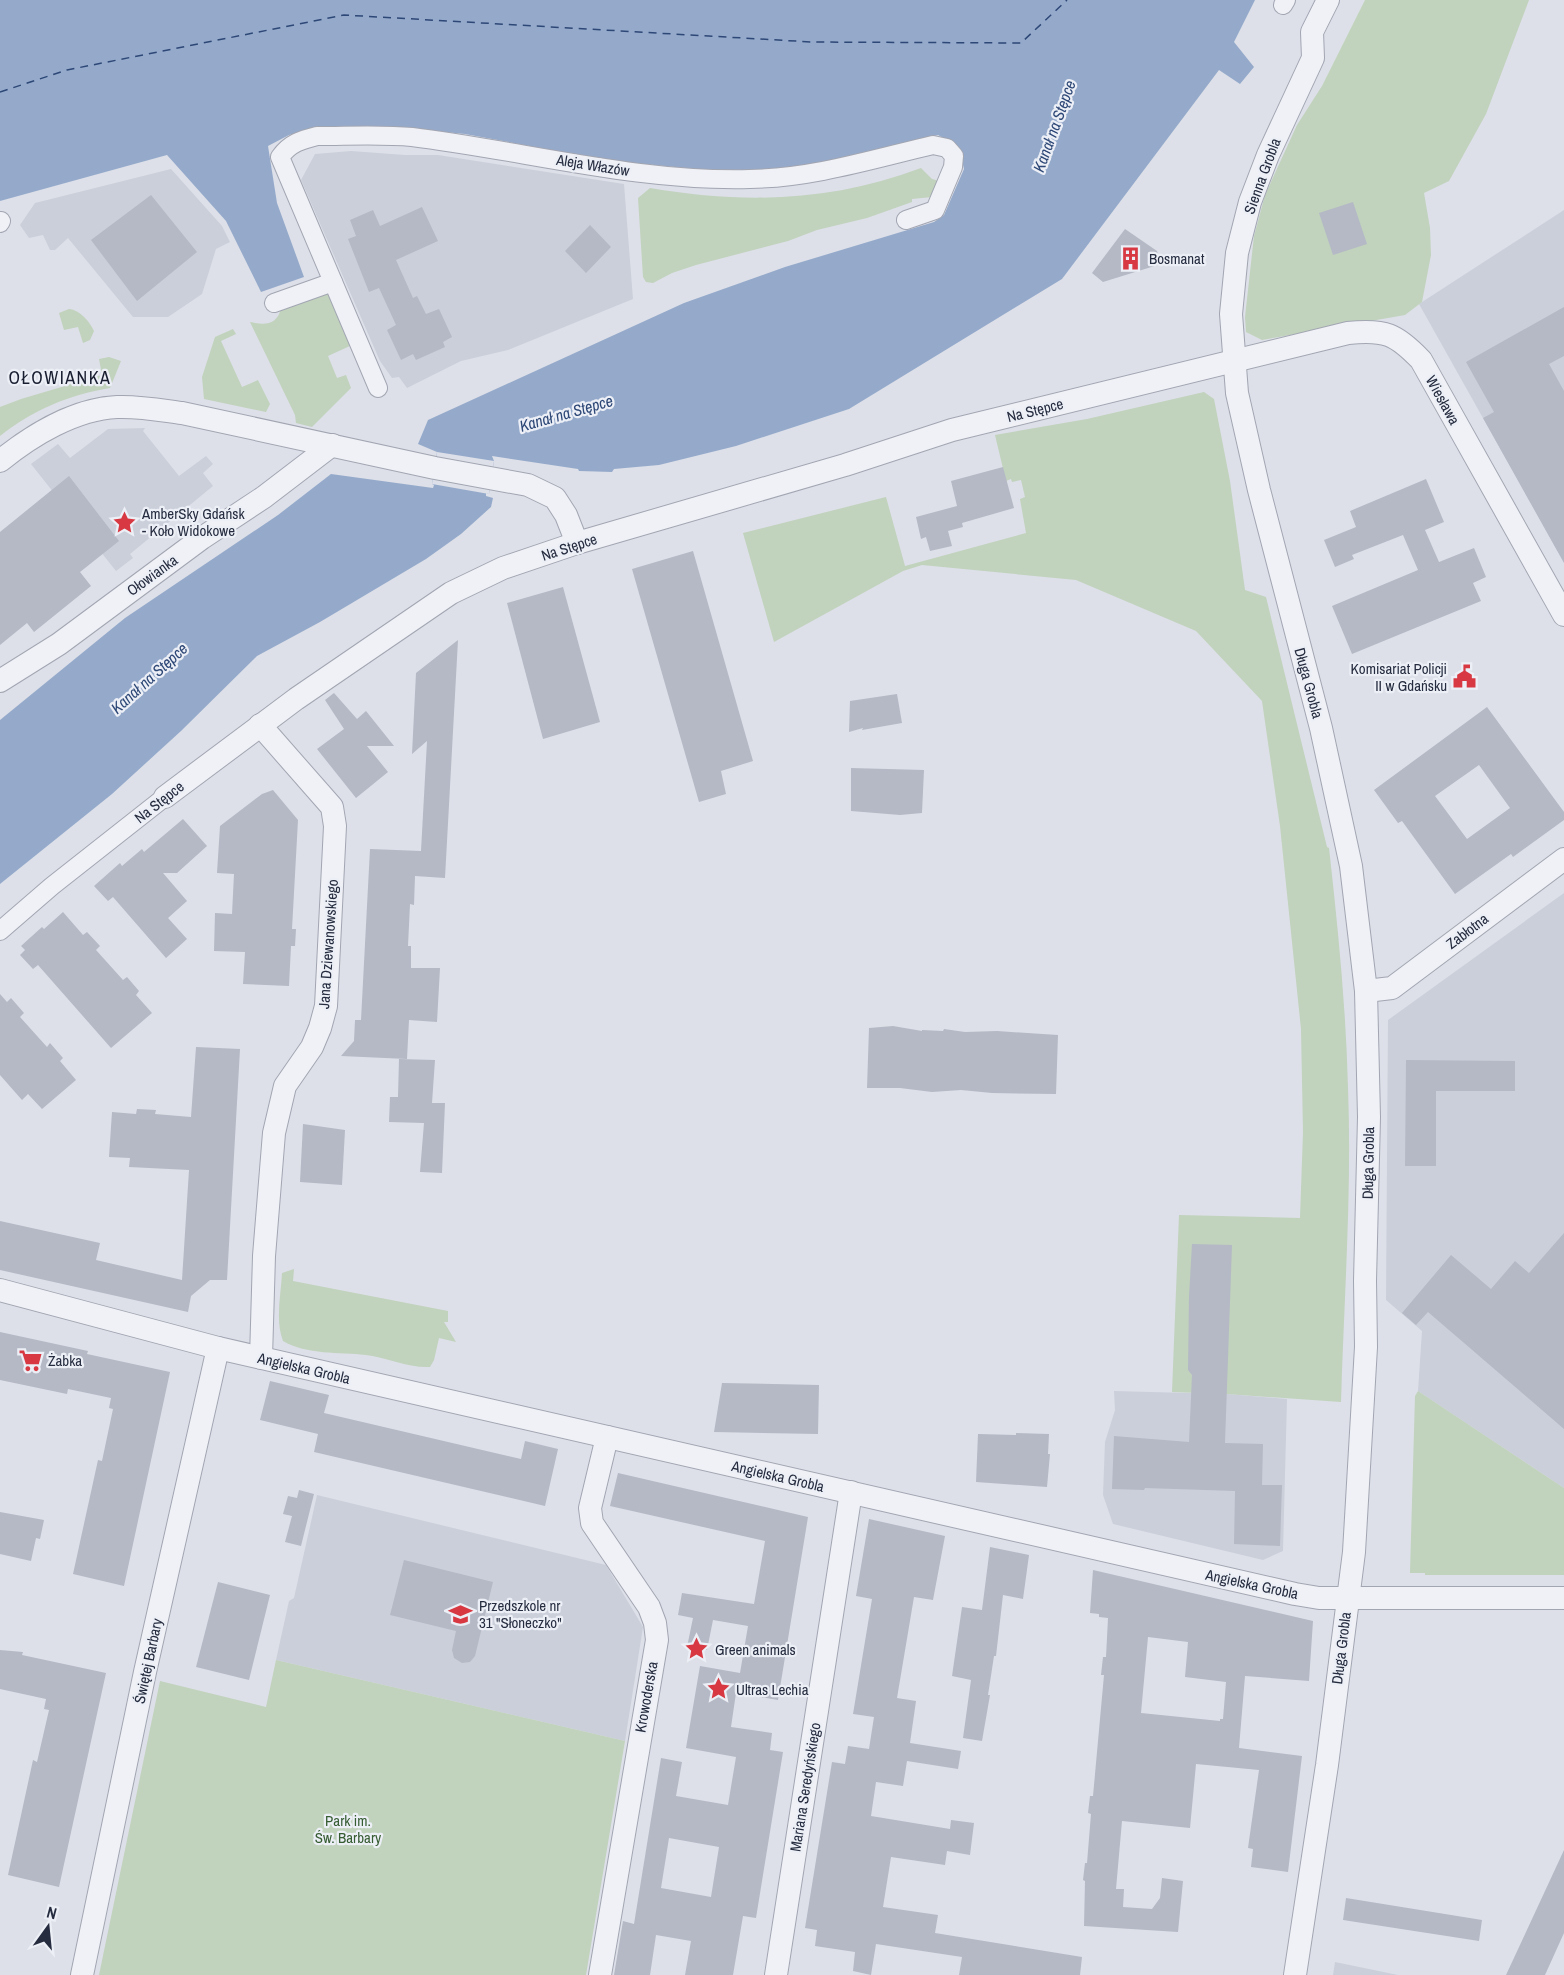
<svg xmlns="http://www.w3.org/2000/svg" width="1564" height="1975" viewBox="0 0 1564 1975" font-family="'Archivo Narrow',sans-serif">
<rect width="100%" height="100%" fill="#dde0e8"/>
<!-- built -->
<g fill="#cbcfda">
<polygon points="351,151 405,155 438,155 624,184 633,299 508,350 461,361 407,388 399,377 392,378 380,361 301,180 315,154"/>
<polygon points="171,169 222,226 230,242 216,249 202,294 168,317 133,317 68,238 55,250 50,250 43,235 29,238 20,225 35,203"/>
<polygon points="1564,210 1564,546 1557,550 1419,304"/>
<polygon points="145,428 143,431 179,476 206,456 213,464 203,473 213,486 130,554 133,558 116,571 31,464 58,444 70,458 108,429"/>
<polygon points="1564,893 1564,1488 1418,1391 1422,1331 1386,1300 1388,1020"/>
<polygon points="1114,1391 1226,1394 1287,1399 1283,1551 1263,1560 1113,1524 1103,1495 1105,1442 1115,1410"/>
<polygon points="317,1495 606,1565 643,1627 625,1741 276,1660 289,1601 294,1598"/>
<polygon points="1335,1962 1398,1975 1333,1975"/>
</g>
<!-- green -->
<g fill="#c1d2bd">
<polygon points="1365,0 1529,0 1486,114 1449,181 1424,193 1430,228 1431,255 1422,302 1405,315 1262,340 1246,332 1245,317 1254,236 1265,195 1297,125 1322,86"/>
<path d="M921,168L932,179L939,181L932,197L912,199V202L867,218L817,230L788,241L696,265L672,273L653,283L646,282L643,277L638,198L650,188C744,204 831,202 921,168Z"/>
<path d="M327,292L330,294L352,345L328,356L337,378L346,375L351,388L312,427L296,423L295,415L250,322C264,325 277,326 281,308Z"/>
<path d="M69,309C80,310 90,322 94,331L90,340L83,343L78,327L64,330L59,313Z"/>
<polygon points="233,329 236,334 221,341 242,387 258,380 270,404 266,412 204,399 202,377 215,337"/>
<path d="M109,357L121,361L110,388C68,395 33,410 0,436V407L21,399L102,375L99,359Z"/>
<path d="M1204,392L1214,399L1230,481L1245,590L1266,597L1327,847L1329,848C1338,928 1346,1008 1348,1088C1352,1192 1344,1297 1341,1402L1226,1394L1172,1392L1179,1215L1300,1218L1303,1132L1301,1029L1280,826L1262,701L1196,631L1076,580L922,565L903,571L774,642L743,533L886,497L905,566L1026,533L1020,499L1025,497L1021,480L1012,482L1011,479L1006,481L995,435L1087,419Z"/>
<path d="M294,1269L293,1281L448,1311V1322H444L456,1342L439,1338L434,1360L430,1367C408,1368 388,1358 366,1355C339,1352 307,1355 283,1341C275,1320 281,1295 282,1273Z"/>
<polygon points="1418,1391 1564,1488 1564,1575 1425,1575 1425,1573 1410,1573 1415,1396"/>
<polygon points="276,1660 625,1741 586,1975 99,1975 160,1681 266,1707"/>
</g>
<!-- water -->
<polygon fill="#95aacb" points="0,0 1255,0 1234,42 1254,67 1240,84 1219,70 1062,279 849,409 736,446 659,465 614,469 612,472 579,471 578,469 492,456 494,461 489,494 486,493 486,496 493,498 491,507 461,534 426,559 320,622 257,656 181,731 112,794 0,884 0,720 125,618 278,515 331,474 433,488 434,485 432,484 437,452 418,444 428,420 684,303 785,267 934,222 944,215 964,169 959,147 938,135 805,166 749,174 612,161 465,134 404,128 310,129 289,135 268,146 277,203 304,277 261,292 226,221 167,155 0,201"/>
<!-- pier -->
<polygon fill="#dde0e8" points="437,452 494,461 489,494 432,484"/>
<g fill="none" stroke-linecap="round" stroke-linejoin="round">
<!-- ferry -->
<polyline stroke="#2d4776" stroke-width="1.5" stroke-dasharray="8 6" stroke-linecap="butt" points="0,92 67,70 344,15 812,42 1021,43 1067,0"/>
</g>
<!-- building -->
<g fill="#b4b9c5" fill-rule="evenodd">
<polygon points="151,195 197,252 137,301 91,240"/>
<polygon points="1353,202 1367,244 1333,255 1319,213"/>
<polygon points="422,207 438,241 396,260 413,298 417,296 426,314 439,309 452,337 443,342 445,347 416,360 413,354 401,360 387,330 396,325 379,288 369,292 348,239 356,236 350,220 373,210 380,226"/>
<polygon points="590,225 611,247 586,273 565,251"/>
<polygon points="1125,229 1157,251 1161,264 1103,282 1092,273"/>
<polygon points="1564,307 1564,356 1549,364 1564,391 1564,563 1483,418 1494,412 1466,362"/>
<polygon points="1003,467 1014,508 962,523 963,527 948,531 952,546 930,551 926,537 921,539 916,517 957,506 951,481"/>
<polygon points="69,476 119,541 80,572 91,586 34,632 27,623 0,645 0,532"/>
<polygon points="1426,479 1444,522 1425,530 1439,562 1474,548 1486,577 1473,583 1481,601 1352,654 1332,606 1418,570 1403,535 1352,555 1354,559 1335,567 1324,540 1356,527 1350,511"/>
<polygon points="693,551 753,761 721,771 726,794 699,802 632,569"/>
<polygon points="563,587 600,722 543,739 507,603"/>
<polygon points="458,640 445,878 415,876 414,905 410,904 408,946 411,946 411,968 440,968 437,1022 409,1020 407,1059 341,1056 354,1041 355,1020 361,1020 370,849 421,851 427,741 412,754 416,673"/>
<polygon points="334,693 357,719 366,711 394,746 367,746 388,772 356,798 317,749 344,729 325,700"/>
<polygon points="897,694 902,723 862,730 863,728 849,732 850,701"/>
<path d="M1487,707L1564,812V820L1513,857L1511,854L1455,894L1402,821L1398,823L1374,790ZM1479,765L1510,808L1467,839L1435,796Z"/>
<polygon points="851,768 924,770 922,813 900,815 851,811"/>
<polygon points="273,790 298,820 292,929 296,929 295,946 291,946 289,986 243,984 245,952 214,951 215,913 232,914 234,874 217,873 220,826 262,794"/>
<polygon points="183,819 207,846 177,873 163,873 187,901 168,918 187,939 166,958 113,897 108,901 94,886 120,863 122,866 142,849 144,852"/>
<polygon points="63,912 83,935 87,932 100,946 96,950 123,980 127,977 139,991 136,995 152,1013 111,1048 38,965 33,969 20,955 25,950 21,946 42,927 44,929"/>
<polygon points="0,994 7,1002 11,998 24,1013 20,1017 47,1047 50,1043 63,1058 60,1061 76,1080 42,1109 28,1094 22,1100 0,1075"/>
<polygon points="893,1026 922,1031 922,1030 943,1031 944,1029 965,1032 997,1031 1058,1035 1056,1094 992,1093 961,1090 932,1092 900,1088 867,1088 869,1028"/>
<polygon points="196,1047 240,1049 227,1280 210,1280 191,1296 188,1312 0,1270 0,1221 100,1243 96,1260 182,1280 189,1170 129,1167 130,1158 109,1157 112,1112 136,1114 137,1109 156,1110 155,1114 191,1117"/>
<polygon points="399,1059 435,1060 432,1103 445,1103 442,1173 420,1172 424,1123 389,1122 390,1097 398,1097"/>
<polygon points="1406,1060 1515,1061 1515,1091 1436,1091 1436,1166 1405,1166"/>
<polygon points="303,1124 345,1130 342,1185 300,1182"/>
<polygon points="1564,1233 1564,1429 1428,1312 1416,1325 1402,1313 1451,1255 1491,1289 1515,1261 1529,1273"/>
<polygon points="1192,1244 1232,1245 1225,1443 1263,1444 1262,1485 1282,1485 1280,1546 1234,1544 1235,1491 1145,1488 1144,1490 1112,1489 1114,1436 1189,1442 1192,1375 1188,1370 1189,1297"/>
<polygon points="0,1332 88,1351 87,1354 170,1372 124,1586 73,1574 98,1460 102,1461 113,1409 109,1408 111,1398 68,1389 67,1394 0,1380"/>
<polygon points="270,1381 329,1395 324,1413 521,1459 525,1441 558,1449 545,1506 314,1452 318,1434 260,1420"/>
<polygon points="722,1383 819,1385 818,1434 714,1432"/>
<polygon points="1016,1433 1049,1434 1048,1454 1050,1454 1047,1487 976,1482 978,1434 1016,1435"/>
<path d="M618,1473L808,1517L778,1700L736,1693L731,1727L772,1733L770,1750L783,1752L756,1918L743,1916L733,1975H685L691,1941L656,1935L650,1975H614L623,1921L634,1924L661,1758L682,1762L676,1796L728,1805L736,1757L686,1748L700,1666L740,1673L748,1626L713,1620L707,1650L687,1647L693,1618L678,1615L682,1593L754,1604L765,1541L610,1506ZM669,1838L719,1847L711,1897L661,1888Z"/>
<polygon points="299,1490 314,1494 301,1546 285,1542 292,1516 283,1514 288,1496 297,1498"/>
<polygon points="0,1512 44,1520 40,1539 36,1538 31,1561 0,1554"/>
<polygon points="869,1519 945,1536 933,1600 914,1597 897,1698 916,1701 910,1743 961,1751 958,1769 907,1761 903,1786 876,1782 871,1816 950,1829 951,1820 974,1823 970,1855 947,1851 945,1865 891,1857 883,1907 938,1915 935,1933 1082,1957 1080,1975 959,1975 962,1957 876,1944 871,1975 853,1971 855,1952 815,1946 817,1930 805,1928 832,1762 845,1764 848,1746 869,1749 874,1717 853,1714 872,1599 856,1596"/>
<polygon points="990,1547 1029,1555 1023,1599 1003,1595 996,1656 994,1656 988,1695 990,1695 982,1741 963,1738 971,1680 952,1676 962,1607 982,1610"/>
<polygon points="404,1560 493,1582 475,1656 470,1662 462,1663 454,1658 452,1650 456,1631 390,1615"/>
<path d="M1093,1570L1313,1621L1309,1681L1245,1676L1239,1748L1302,1756L1288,1872L1251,1867L1253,1849L1248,1848L1259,1770L1196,1764L1190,1828L1122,1821L1116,1889H1124L1123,1907L1152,1909L1160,1898L1162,1878L1183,1881L1178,1932L1084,1926L1085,1881L1083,1880L1085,1863H1087L1091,1814L1088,1813L1090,1796H1093L1104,1675H1101L1103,1657H1106L1108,1618L1099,1617V1614L1090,1613ZM1148,1637L1188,1642L1185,1677L1226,1682L1223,1719H1220V1721L1141,1713Z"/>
<polygon points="218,1582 270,1595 249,1680 196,1667"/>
<polygon points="0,1650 23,1652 22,1655 106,1673 59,1887 8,1875 33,1760 37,1762 49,1710 44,1709 46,1699 0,1689"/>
<polygon points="1564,1850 1564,1933 1545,1975 1506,1975"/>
<polygon points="1346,1898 1482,1920 1479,1941 1343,1920"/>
</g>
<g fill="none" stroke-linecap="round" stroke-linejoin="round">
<defs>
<g id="pedestrian">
<polyline points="1283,5 1286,0"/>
<polyline points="0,223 1,221"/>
<polyline points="274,303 333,282"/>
<path d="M378,388L280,157C290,143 301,140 317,136C348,136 381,134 412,137C525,151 637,182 750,179C813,178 873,159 933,145L947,148L954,156L953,167L935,210L906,220"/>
<polyline points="0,931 52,886 165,797"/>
</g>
<g id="minor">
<path d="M0,461C32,435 75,409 117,407C139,406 160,410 182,413L435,468L528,485L555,498L566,515L577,543"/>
<polyline points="0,681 59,644 202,538 264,497 332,445"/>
<polyline points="260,725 332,807 335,826 326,1006 320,1028 312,1047 285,1086 274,1133 264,1256 261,1358"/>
<path d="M165,797L296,699L451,593L503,568L577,543L845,465L952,430L1348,333C1385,329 1396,334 1421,360L1564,615"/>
<polyline points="1366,991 1392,988 1564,859"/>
<polyline points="0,1290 218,1348 1295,1594 1319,1598 1564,1598"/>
<polyline points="82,1975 145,1672 218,1348"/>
<polyline points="600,1975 657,1640 655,1623 649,1607 592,1523 590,1508 607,1437"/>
<polyline points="776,1975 851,1492"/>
<polyline points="1295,1975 1327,1765 1354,1552 1366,1347 1365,1281 1369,1117 1366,991 1351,866 1321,728 1259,490 1237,393 1231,314 1237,253 1250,202 1268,155 1313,58 1312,32 1328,0"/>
</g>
</defs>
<!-- pedestrian casing -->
<use href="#pedestrian" stroke="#a2a6b2" stroke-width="20"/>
<!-- minor casing -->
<use href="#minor" stroke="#a2a6b2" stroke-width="24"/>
<!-- pedestrian -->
<use href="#pedestrian" stroke="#f0f1f6" stroke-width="18"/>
<!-- minor -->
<use href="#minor" stroke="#f0f1f6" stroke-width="22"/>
</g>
<!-- icons -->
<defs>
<symbol id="building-bare" viewBox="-9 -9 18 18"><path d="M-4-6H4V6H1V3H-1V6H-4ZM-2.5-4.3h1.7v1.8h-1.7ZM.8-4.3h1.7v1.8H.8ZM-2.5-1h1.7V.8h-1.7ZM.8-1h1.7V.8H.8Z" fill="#d73841" stroke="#eceff6" stroke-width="2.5" paint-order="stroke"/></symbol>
<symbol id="sight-bare" viewBox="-9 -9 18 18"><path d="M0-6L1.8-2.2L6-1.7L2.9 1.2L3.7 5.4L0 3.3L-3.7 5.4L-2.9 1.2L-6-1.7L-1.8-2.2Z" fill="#d73841" stroke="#eceff6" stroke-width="2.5" paint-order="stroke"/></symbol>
<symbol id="civic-bare" viewBox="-9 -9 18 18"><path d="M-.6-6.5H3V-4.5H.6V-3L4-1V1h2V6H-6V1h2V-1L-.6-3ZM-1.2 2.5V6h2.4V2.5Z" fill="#d73841" stroke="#eceff6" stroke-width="2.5" paint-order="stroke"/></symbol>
<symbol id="supermarket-bare" viewBox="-9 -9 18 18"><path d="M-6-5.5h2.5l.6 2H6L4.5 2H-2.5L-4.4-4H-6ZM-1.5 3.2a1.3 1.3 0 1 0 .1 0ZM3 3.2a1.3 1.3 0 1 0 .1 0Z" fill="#d73841" stroke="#eceff6" stroke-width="2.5" paint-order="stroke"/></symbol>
<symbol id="school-bare" viewBox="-9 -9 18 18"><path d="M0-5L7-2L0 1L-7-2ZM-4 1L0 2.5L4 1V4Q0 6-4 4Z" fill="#d73841" stroke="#eceff6" stroke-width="2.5" paint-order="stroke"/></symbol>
</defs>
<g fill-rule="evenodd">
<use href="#building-bare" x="1114" y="242" width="33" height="33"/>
<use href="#sight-bare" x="108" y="506" width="33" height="33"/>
<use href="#civic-bare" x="1448" y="660" width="33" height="33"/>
<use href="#supermarket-bare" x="14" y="1344" width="33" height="33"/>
<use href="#school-bare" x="444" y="1598" width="33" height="33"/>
<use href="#sight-bare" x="680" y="1632" width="33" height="33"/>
<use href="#sight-bare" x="702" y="1672" width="33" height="33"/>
</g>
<g text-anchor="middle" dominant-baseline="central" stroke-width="4.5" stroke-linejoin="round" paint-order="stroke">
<!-- street labels -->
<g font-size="15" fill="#252c3f" stroke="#eceff6">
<text transform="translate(593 165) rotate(9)">Aleja Włazów</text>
<text transform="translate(1262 176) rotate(-70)">Sienna Grobla</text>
<text transform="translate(1443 400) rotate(61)">Wiesława</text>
<text transform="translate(1035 410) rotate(-14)">Na Stępce</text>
<text transform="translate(569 547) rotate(-18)">Na Stępce</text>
<text transform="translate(152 575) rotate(-36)">Ołowianka</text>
<text transform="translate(1309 683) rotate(75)">Długa Grobla</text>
<text transform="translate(159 802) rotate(-38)">Na Stępce</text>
<text transform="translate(1467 931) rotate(-37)">Zabłotna</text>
<text transform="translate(328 944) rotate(-86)">Jana Dziewanowskiego</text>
<text transform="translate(1368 1163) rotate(-89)">Długa Grobla</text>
<text transform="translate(304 1368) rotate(13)">Angielska Grobla</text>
<text transform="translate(778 1476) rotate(13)">Angielska Grobla</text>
<text transform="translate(1252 1584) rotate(12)">Angielska Grobla</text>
<text transform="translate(1341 1648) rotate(-83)">Długa Grobla</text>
<text transform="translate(148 1661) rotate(-78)">Świętej Barbary</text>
<text transform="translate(646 1697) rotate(-80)">Krowoderska</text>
<text transform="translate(805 1787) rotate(-81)">Mariana Seredyńskiego</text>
</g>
<!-- poi labels -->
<g font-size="15" fill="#252c3f" stroke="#eceff6" text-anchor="start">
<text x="1149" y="258">Bosmanat</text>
<text x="142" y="513">AmberSky Gdańsk<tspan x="142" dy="17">- Koło Widokowe</tspan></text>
<text x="1447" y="668" text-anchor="end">Komisariat Policji<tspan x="1447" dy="17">II w Gdańsku</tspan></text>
<text x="48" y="1360">Żabka</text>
<text x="479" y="1605">Przedszkole nr<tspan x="479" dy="17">31 "Słoneczko"</tspan></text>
<text x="715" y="1649">Green animals</text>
<text x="736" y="1689">Ultras Lechia</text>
</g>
<!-- park labels -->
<g font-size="15" fill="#365c32" stroke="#eceff6">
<text x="348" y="1820">Park im.<tspan x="348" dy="17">Św. Barbary</tspan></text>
</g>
<!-- water labels -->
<g font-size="16" font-style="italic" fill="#2d4776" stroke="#eceff6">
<text transform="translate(1054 126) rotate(-70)">Kanał na Stępce</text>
<text transform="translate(566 413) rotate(-16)">Kanał na Stępce</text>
<text transform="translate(149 678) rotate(-42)">Kanał na Stępce</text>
</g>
<!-- quarter labels -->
<g font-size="18" letter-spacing="1.5" fill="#181e30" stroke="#eceff6">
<text x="60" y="377">OŁOWIANKA</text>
</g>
</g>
<!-- north arrow -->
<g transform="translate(48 1927) rotate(15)" stroke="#eceff6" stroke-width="4.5" paint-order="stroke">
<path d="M0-4.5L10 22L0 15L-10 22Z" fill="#252c3f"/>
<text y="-9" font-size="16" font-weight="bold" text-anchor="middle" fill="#252c3f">N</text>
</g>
</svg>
